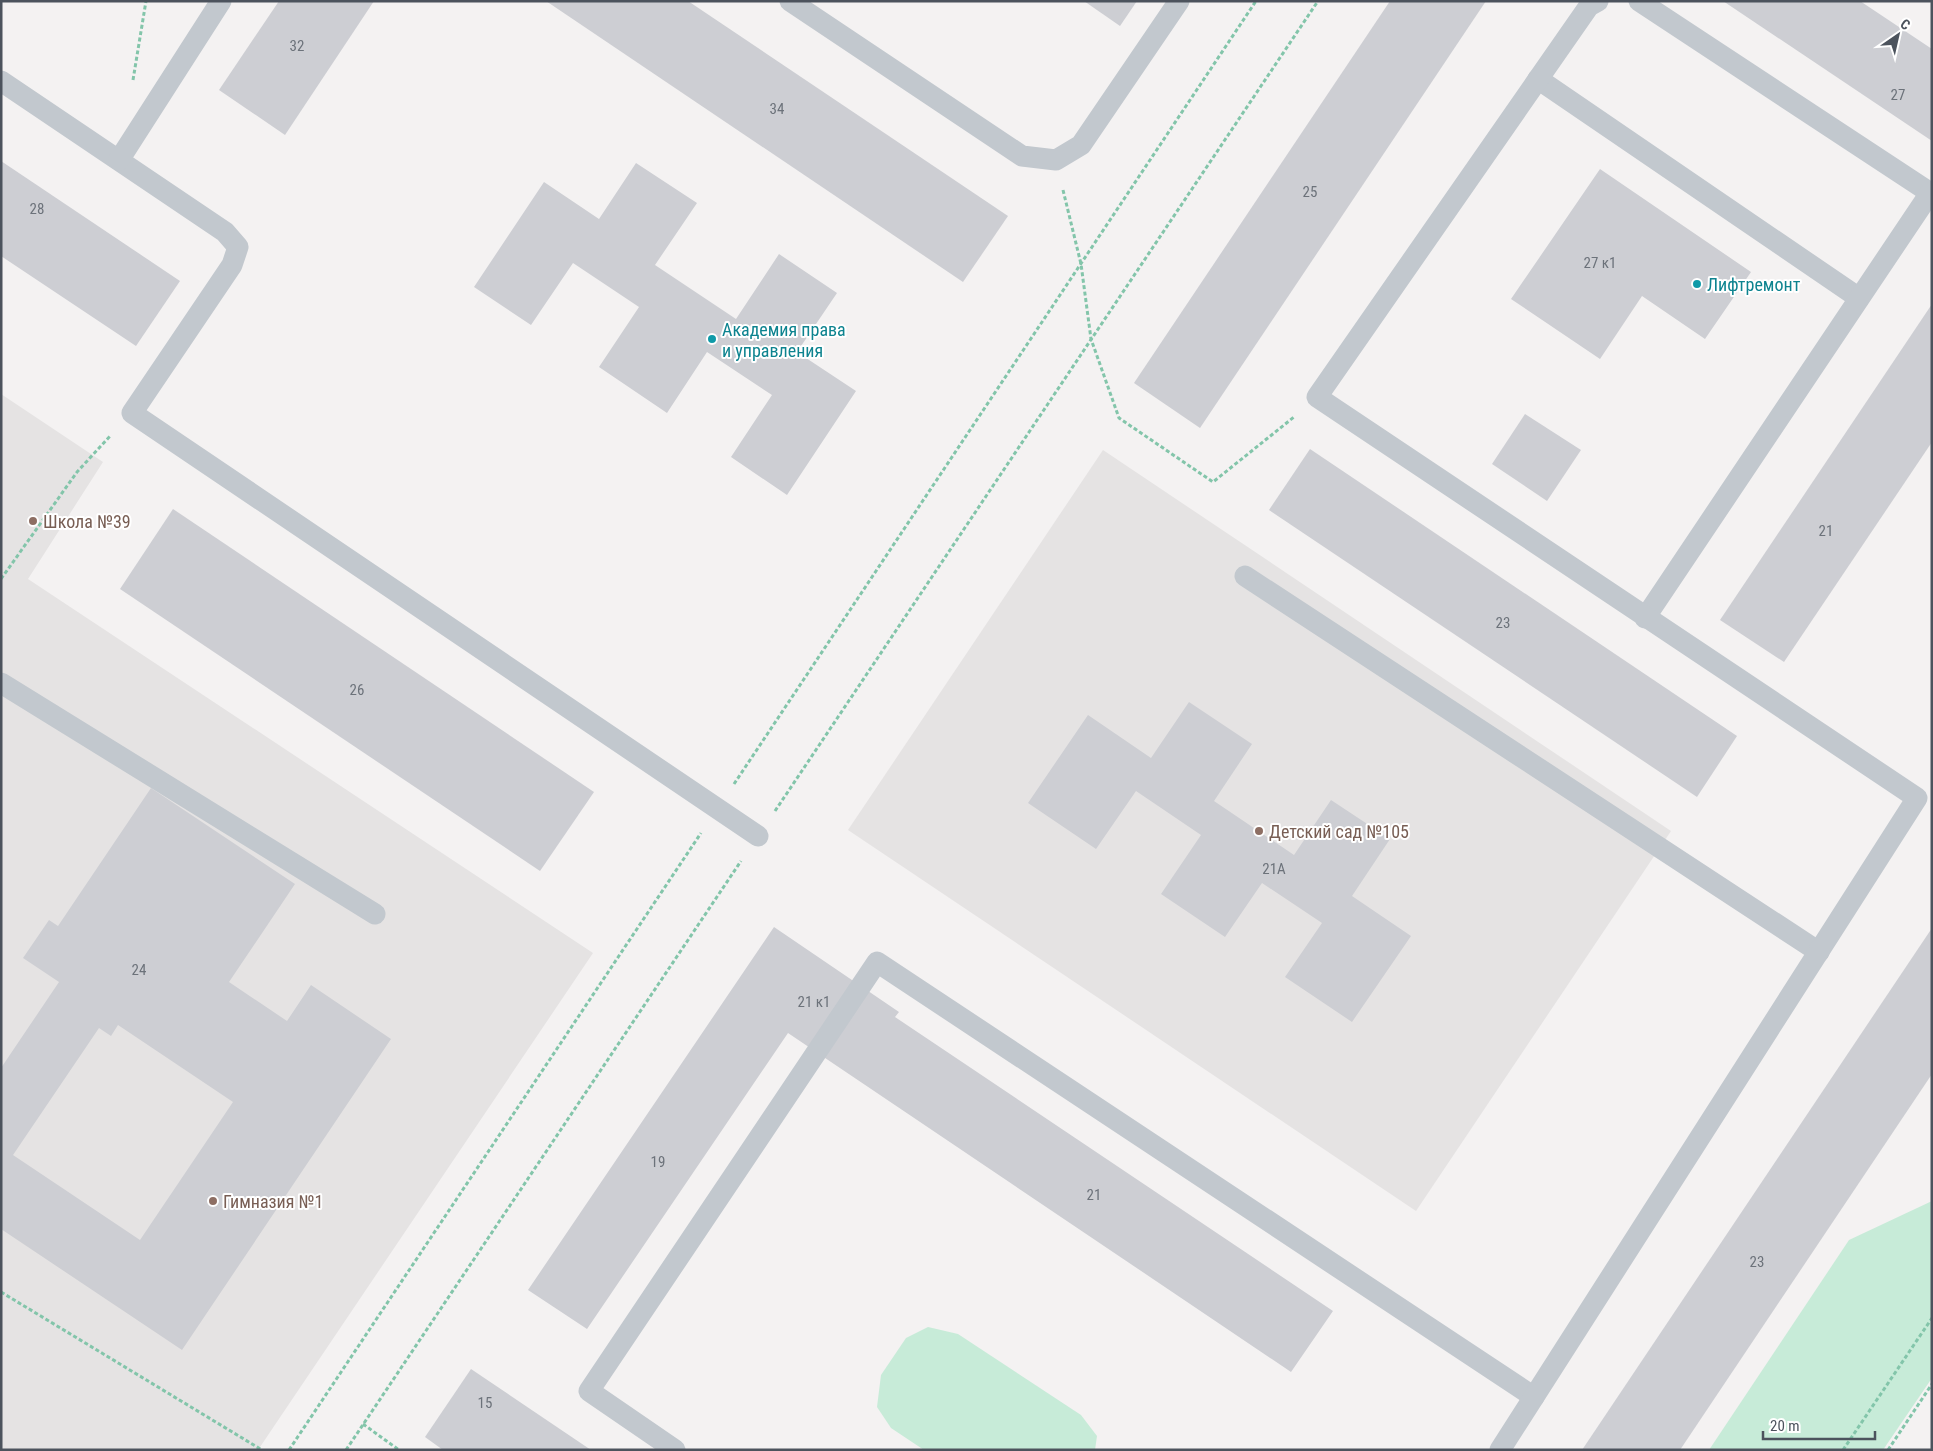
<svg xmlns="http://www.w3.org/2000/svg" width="1933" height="1451" viewBox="0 0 1933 1451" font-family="'Roboto Condensed',sans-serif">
<rect width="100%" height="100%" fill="#f4f2f2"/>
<!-- education -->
<g fill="#e5e3e3">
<polygon points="1,394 103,462 28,579 593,953 258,1450 1,1450"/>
<polygon points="1103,450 1671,831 1416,1211 848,830"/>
</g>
<!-- green -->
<g fill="#c7ebd8">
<polygon points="1932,1201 1932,1378 1883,1450 1709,1450 1849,1240"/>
<polygon points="928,1327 958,1334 1081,1415 1097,1436 1095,1450 924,1450 891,1428 877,1407 881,1375 906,1338"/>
</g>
<!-- building -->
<g fill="#cdced3" fill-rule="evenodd">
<polygon points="279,1 374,1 285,135 219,90"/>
<polygon points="546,1 688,1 1008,216 963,282"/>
<polygon points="1084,1 1137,1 1120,26"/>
<polygon points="1390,1 1486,1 1200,428 1134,383"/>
<polygon points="1723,1 1860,1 1932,49 1932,141"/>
<polygon points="1,161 180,281 136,346 1,256"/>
<polygon points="636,163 697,203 655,265 736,319 779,254 837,293 797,352 856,391 787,495 731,457 772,395 707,352 667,413 599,367 639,307 573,263 531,325 474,287 544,182 599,219"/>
<polygon points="1600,169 1751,272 1705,339 1642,296 1600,359 1511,299"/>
<polygon points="1932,304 1932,442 1784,662 1720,620"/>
<polygon points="1525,414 1581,450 1547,501 1492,464"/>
<polygon points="1310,449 1737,736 1697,797 1269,510"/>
<polygon points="173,509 594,792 540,871 120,589"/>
<polygon points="1189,702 1252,744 1214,801 1294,855 1331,800 1390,839 1352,896 1411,936 1352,1022 1285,977 1322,923 1262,883 1225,937 1161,894 1201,835 1136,791 1096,849 1028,803 1088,715 1151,758"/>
<path d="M151,788L295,884L229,982L287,1021L311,985L391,1039L182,1350L1,1229V1068L59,982L23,958L49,920L58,926ZM118,1025L233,1102L140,1240L13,1155L99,1028L111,1036Z"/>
<polygon points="774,927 899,1012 895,1017 1333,1311 1291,1372 788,1033 587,1329 528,1290"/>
<polygon points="1932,928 1932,1074 1680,1450 1582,1450"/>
<polygon points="471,1369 591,1450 443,1450 425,1437"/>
</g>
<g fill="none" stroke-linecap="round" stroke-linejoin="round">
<!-- path -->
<g stroke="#83c5aa" stroke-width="3" stroke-dasharray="4 2.5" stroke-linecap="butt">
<polyline points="133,80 146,1"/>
<polyline points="1063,190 1081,264 1091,339 1119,418 1213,482 1294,417"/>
<polyline points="1,579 77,472 111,435"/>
<polyline points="734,784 1256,1"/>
<polyline points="775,811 1318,1"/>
<polyline points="1,1292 262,1450"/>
<polyline points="363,1424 399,1450"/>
<polyline points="289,1450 701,833"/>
<polyline points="346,1450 741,861"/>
<polyline points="1843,1450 1932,1318"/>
<polyline points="1888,1450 1932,1384"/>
</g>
<!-- lane -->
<g stroke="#c2c8ce" stroke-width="21">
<polyline points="790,1 1022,156 1056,160 1081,145 1179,1"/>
<polyline points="1639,1 1932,194"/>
<polyline points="1538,79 1859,298"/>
<polyline points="1,81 225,232 238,247 232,265 132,413 758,836"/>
<polyline points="119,160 221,1"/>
<polyline points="1245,576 1819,952"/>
<polyline points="1645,618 1930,193"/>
<polyline points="1,683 375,914"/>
<polyline points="675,1450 589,1391 877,962 1534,1397"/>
<polyline points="1500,1450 1917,798 1317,397 1589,6 1598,1"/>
</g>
</g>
<!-- markers -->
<g fill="#0f9aa8" stroke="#fff" stroke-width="2">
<circle cx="1697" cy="284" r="5"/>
<circle cx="712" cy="339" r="5"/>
</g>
<g fill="#8d6e63" stroke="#fff" stroke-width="2">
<circle cx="33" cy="521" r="5"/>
<circle cx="1259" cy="831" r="5"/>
<circle cx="213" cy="1201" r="5"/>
</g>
<g text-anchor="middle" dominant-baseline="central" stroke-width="4" stroke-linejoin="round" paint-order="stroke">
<!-- number labels -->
<g font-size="15" fill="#6c727a">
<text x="297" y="46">32</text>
<text x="1898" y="95">27</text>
<text x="777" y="109">34</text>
<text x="1310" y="192">25</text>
<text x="37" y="209">28</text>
<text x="1600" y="263">27 к1</text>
<text x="1826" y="531">21</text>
<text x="1503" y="623">23</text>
<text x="357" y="690">26</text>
<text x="1274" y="869">21А</text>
<text x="139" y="970">24</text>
<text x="814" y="1002">21 к1</text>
<text x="658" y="1162">19</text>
<text x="1094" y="1195">21</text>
<text x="1757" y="1262">23</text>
<text x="485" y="1403">15</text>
</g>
<!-- culture labels -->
<g font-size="18" fill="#0d838f" stroke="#fff" text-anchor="start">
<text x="1707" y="284">Лифтремонт</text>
<text x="722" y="329">Академия права<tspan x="722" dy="21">и управления</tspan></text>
</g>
<!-- education labels -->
<g font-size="18" fill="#785e54" stroke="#fff" text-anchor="start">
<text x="43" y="521">Школа №39</text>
<text x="1269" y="831">Детский сад №105</text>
<text x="223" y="1201">Гимназия №1</text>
</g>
</g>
<!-- border -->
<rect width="1933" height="1451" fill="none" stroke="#4c535d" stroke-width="5"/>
<!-- north arrow -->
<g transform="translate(1898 35) rotate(34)" stroke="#ffffff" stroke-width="4" paint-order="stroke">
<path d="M0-4L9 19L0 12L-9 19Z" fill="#4c535d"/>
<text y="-8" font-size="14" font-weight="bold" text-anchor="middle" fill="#4c535d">С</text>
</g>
<!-- scale -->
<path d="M1763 1431v8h112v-8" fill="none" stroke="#4c535d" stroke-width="2.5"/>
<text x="1770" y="1431" font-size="15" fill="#4c535d" stroke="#ffffff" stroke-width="4" paint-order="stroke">20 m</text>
</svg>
